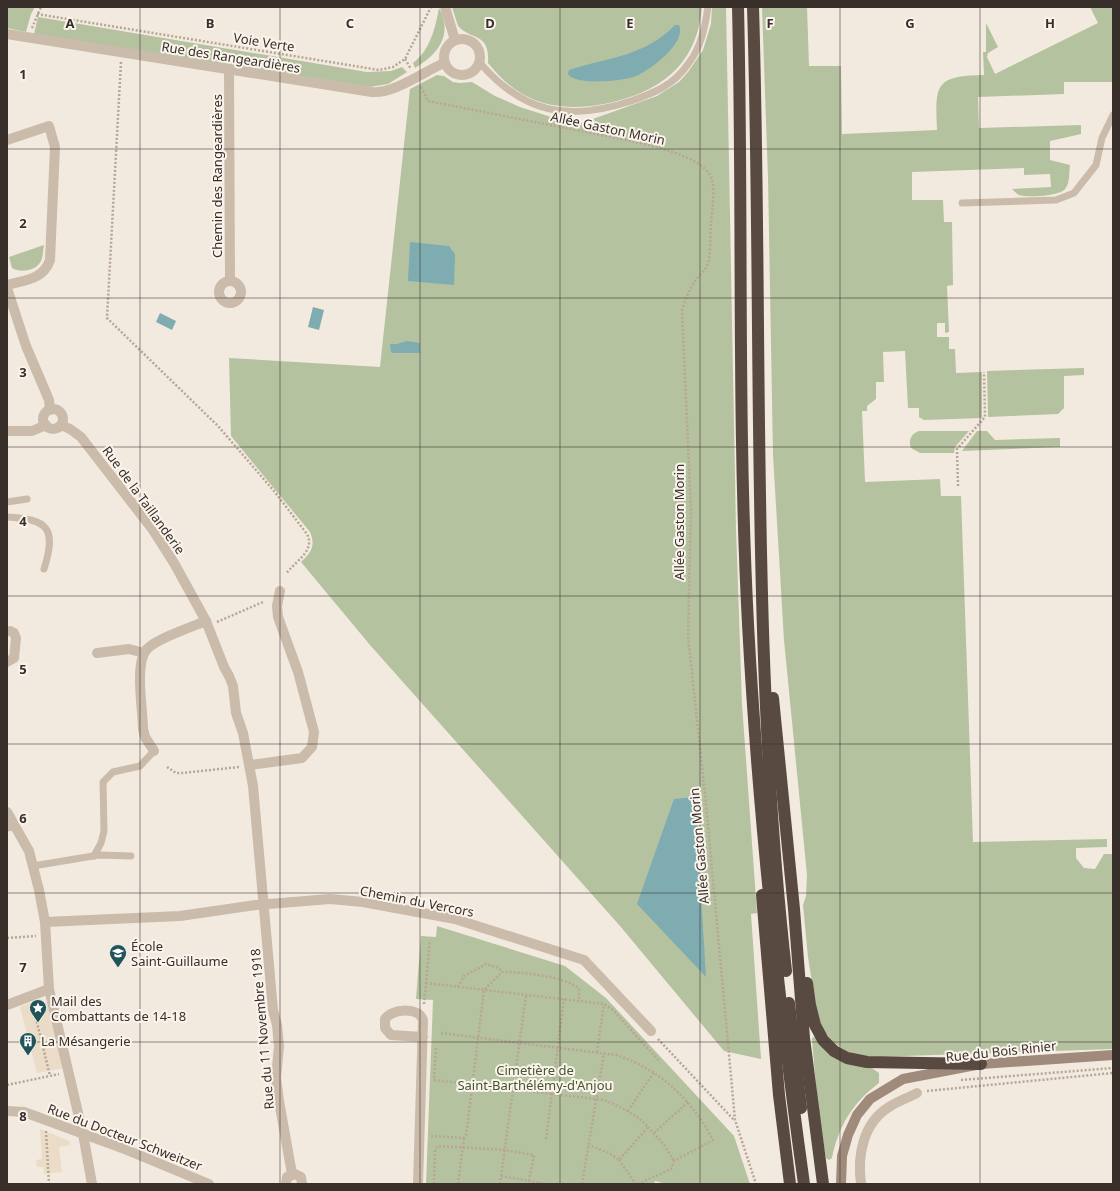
<svg xmlns="http://www.w3.org/2000/svg" width="1120" height="1191" viewBox="0 0 1120 1191" font-family="'Noto Sans',sans-serif">
<rect width="100%" height="100%" fill="#f3eadf"/>
<!-- green -->
<g fill="#b5c29f">
<polygon points="7,7 35,7 31,14 26,32 7,28"/>
<path d="M452,7H702C697,66 659,93 604,104C581,108 558,109 535,100C516,93 501,79 488,63C490,32 472,41 458,26Z"/>
<path d="M712,7H726L736,529L742,704L757,913L751,914L761,1059L724,1051L620,926L370,645L301,562C311,553 316,546 310,532L231,436L229,358L380,367L410,89L437,75L444,76L453,82L460,83L472,82L495,96L520,107L576,125L657,96L679,82L688,72L703,50L711,24Z"/>
<path d="M762,7H807L809,66H841L842,134L937,130C935,84 935,76 984,75L983,52H986V23L998,47L988,53L987,57L995,74L1098,23L1090,7H1113V82H1064V94L978,97L979,128L1081,125V134L1050,141V160L1070,165C1069,172 1070,183 1065,189C1060,196 1027,198 1019,195C1017,194 1014,191 1012,189L1051,187L1050,174L1024,175V168L912,172V200H943L944,222H952L953,285L947,286L949,332L945,333V323H937V337H949V349H955L956,373L982,372V418L924,420L919,417V408H908L905,351L883,352L884,382H876V399L867,406V411H862L865,482L940,479L941,496H961L973,842L1107,839V847L1076,848V858L1084,868L1095,869L1104,854H1113V1049L874,1057L860,1056L846,1051L833,1042L823,1030L817,1016L808,957L803,905L806,896L807,875L784,640L773,455L768,178Z"/>
<path d="M439,8C454,35 437,55 415,68L413,63C430,50 435,29 439,8Z"/>
<polygon points="38,17 367,72 391,71 402,67 407,72 388,84 370,87 34,34"/>
<path d="M44,245C43,250 43,257 41,261C36,271 21,273 12,268L9,257Z"/>
<polygon points="1084,368 1084,375 1064,376 1064,408 1058,414 988,417 987,371"/>
<path d="M919,431H969L955,447L954,453H920L911,448C908,440 911,434 919,431Z"/>
<polygon points="977,431 987,431 995,440 1060,438 1060,447 962,451"/>
<polygon points="437,926 565,966 606,998 734,1136 750,1184 666,1184 655,1181 654,1184 426,1184 433,1000 416,999 421,936 436,937"/>
<path d="M814,1037L845,1063L872,1068L879,1073V1083C853,1102 838,1127 832,1158L829,1160L826,1158C819,1119 815,1078 812,1038Z"/>
</g>
<!-- plaza -->
<g fill="#eadcc6">
<polygon points="38,999 42,999 47,1003 64,1068 37,1073 20,1007"/>
<polygon points="40,1129 70,1141 70,1145 59,1147 62,1172 44,1174 43,1167 37,1167 36,1160 42,1159"/>
</g>
<!-- water -->
<g fill="#7eacb0">
<path d="M675,25H679C687,43 650,70 636,76C624,81 575,86 568,74L569,70C608,57 644,57 675,25Z"/>
<polygon points="410,242 449,246 455,254 454,285 408,281"/>
<polygon points="313,307 324,310 319,330 308,327"/>
<polygon points="160,313 176,321 172,330 156,322"/>
<polygon points="407,341 420,343 420,353 393,353 391,352 390,344 397,344"/>
<polygon points="695,797 706,977 637,904 674,799"/>
</g>
<g fill="none" stroke-linecap="round" stroke-linejoin="round">
<!-- path -->
<g stroke="#b7a595" stroke-width="2.5" stroke-dasharray="2 2" stroke-linecap="butt">
<polyline points="37,14 379,70 393,67 405,59 431,7"/>
<polyline points="32,28 41,7"/>
<polyline points="405,59 411,69"/>
<path d="M121,62L107,318L218,426L274,491L307,534C316,551 294,562 286,574"/>
<path d="M421,87L428,101L626,140C648,145 706,156 712,180C715,193 712,210 711,223C710,235 711,256 707,266C704,272 699,275 696,280C689,289 685,300 682,311L691,509L688,636L706,804L735,1120L756,1184"/>
<polyline points="958,486 957,449 985,417 984,372"/>
<polyline points="217,622 263,602"/>
<polyline points="167,767 176,773 182,773 239,767"/>
<polyline points="7,938 36,936"/>
<polyline points="426,983 604,1004 613,1010 660,1062"/>
<polyline points="458,987 464,976 486,964 499,968 502,972"/>
<polyline points="424,1004 430,940"/>
<polyline points="33,1006 50,1076"/>
<path d="M441,1033L616,1055C660,1069 692,1100 713,1140L674,1161L671,1169L638,1184"/>
<polyline points="658,1039 734,1120"/>
<path d="M436,1048L434,1080L604,1100C621,1107 636,1114 648,1127L619,1160L609,1153L589,1145"/>
<polyline points="597,1052 604,1004"/>
<polyline points="961,1080 1113,1068"/>
<polyline points="7,1085 59,1074"/>
<polyline points="927,1091 1113,1073"/>
<polyline points="628,1111 654,1072"/>
<polyline points="648,1127 664,1145 674,1161"/>
<polyline points="46,1131 49,1184"/>
<polyline points="654,1133 688,1102"/>
<path d="M431,1136L463,1138L466,1136L484,990L502,972C520,972 566,976 579,989V1001"/>
<polyline points="546,1139 564,999"/>
<polyline points="619,1160 636,1184"/>
<polyline points="501,1176 546,1184"/>
<polyline points="434,1184 435,1150 438,1146 505,1150 534,1155 529,1180"/>
<polyline points="458,1184 464,1138"/>
<polyline points="500,1184 526,995"/>
<polyline points="582,1184 604,1053"/>
</g>
<!-- lane -->
<g stroke="#cbbbab" stroke-width="7">
<path d="M480,63C523,113 568,122 631,101C654,93 674,85 688,64C701,48 705,27 708,7"/>
<polyline points="962,203 1056,200 1074,193 1096,165 1102,138 1113,115"/>
<polyline points="7,502 27,499"/>
<path d="M7,517C48,519 57,528 44,569"/>
<polyline points="7,828 15,827"/>
<polyline points="94,856 101,843 104,831 103,782 113,772 140,766 154,751"/>
<polyline points="33,866 99,855 131,856"/>
</g>
<!-- street -->
<g stroke="#cbbbab" stroke-width="10">
<polyline points="445,7 455,40"/>
<path d="M7,34L372,92C394,94 423,72 444,63"/>
<circle cx="462" cy="57" r="18"/>
<polyline points="229,70 230,281"/>
<path d="M7,140L49,126L55,147L50,260C43,280 25,280 7,285"/>
<circle cx="230" cy="292" r="11"/>
<polyline points="7,288 26,346 49,400 50,410"/>
<circle cx="53" cy="419" r="10"/>
<polyline points="61,425 70,429 81,437 153,530 174,563 206,621 224,667 229,676 233,686 236,713 243,733 253,786 273,1010 277,1025 279,1046 276,1078 279,1101 292,1174"/>
<polyline points="7,431 32,431 46,425"/>
<polyline points="97,653 129,649 144,653"/>
<polyline points="7,662 14,658 16,638 14,633 10,631"/>
<path d="M154,751L145,737L143,729C143,710 134,663 147,649C156,639 191,627 206,621"/>
<polyline points="250,765 302,758 312,747 314,732 298,672 278,617 277,606 280,591"/>
<polyline points="7,812 29,851 39,890 45,922 49,989 83,1134 92,1184"/>
<polyline points="45,922 180,916 256,905 330,899 363,902 455,919 584,960 651,1031"/>
<polyline points="7,1005 49,989"/>
<polyline points="7,1111 24,1112 122,1148 209,1184"/>
<polyline points="286,1184 287,1177 295,1174 301,1177 302,1184"/>
<path d="M418,1184L423,1020C418,1006 392,1009 385,1019V1028L391,1035L423,1037"/>
<path d="M861,1184C857,1156 863,1123 889,1107C898,1101 908,1098 917,1093"/>
</g>
<!-- secondary -->
<polyline stroke="#9f8a7c" stroke-width="10" points="841,1184 842,1156 848,1135 857,1115 870,1099 903,1079 981,1064 1113,1055"/>
<!-- highway -->
<g stroke="#594a41" stroke-width="12">
<path d="M738,7C743,212 737,418 748,624C758,811 778,998 804,1184"/>
<path d="M753,7C763,328 750,651 786,971"/>
<polyline points="773,698 794,909 804,1038 823,1184"/>
<polyline points="762,895 779,1095 790,1184"/>
<polyline points="807,983 810,1005 815,1025 823,1040 834,1051 847,1058 867,1062 981,1064"/>
<polyline points="789,1003 801,1108"/>
</g>
</g>
<!-- grid -->
<path fill="none" stroke="#392f2a" stroke-width="1" stroke-opacity="0.55" d="M140,7V1184M280,7V1184M420,7V1184M560,7V1184M700,7V1184M840,7V1184M980,7V1184M7,149H1113M7,298H1113M7,447H1113M7,596H1113M7,744H1113M7,893H1113M7,1042H1113"/>
<!-- icons -->
<defs>
<symbol id="school-pin" viewBox="-11 -11 22 30"><path d="M0 17L-7.5 6A9.5 9.5 0 1 1 7.5 6Z" fill="#20545a" stroke="#faf4ec"/><path d="M0-5L7-2L0 1L-7-2ZM-4 1L0 2.5L4 1V4Q0 6-4 4Z" fill="#fff"/></symbol>
<symbol id="sight-pin" viewBox="-11 -11 22 30"><path d="M0 17L-7.5 6A9.5 9.5 0 1 1 7.5 6Z" fill="#20545a" stroke="#faf4ec"/><path d="M0-6L1.8-2.2L6-1.7L2.9 1.2L3.7 5.4L0 3.3L-3.7 5.4L-2.9 1.2L-6-1.7L-1.8-2.2Z" fill="#fff"/></symbol>
<symbol id="building-pin" viewBox="-11 -11 22 30"><path d="M0 17L-7.5 6A9.5 9.5 0 1 1 7.5 6Z" fill="#20545a" stroke="#faf4ec"/><path d="M-4-6H4V6H1V3H-1V6H-4ZM-2.5-4.3h1.7v1.8h-1.7ZM.8-4.3h1.7v1.8H.8ZM-2.5-1h1.7V.8h-1.7ZM.8-1h1.7V.8H.8Z" fill="#fff"/></symbol>
</defs>
<g fill-rule="evenodd">
<use href="#school-pin" x="108" y="943" width="20" height="27"/>
<use href="#sight-pin" x="28" y="998" width="20" height="27"/>
<use href="#building-pin" x="18" y="1031" width="20" height="27"/>
</g>
<g text-anchor="middle" dominant-baseline="central" stroke-width="4" stroke-linejoin="round" paint-order="stroke">
<!-- street labels -->
<g font-size="13" fill="#392f2a" stroke="#faf4ec">
<text transform="translate(264 42) rotate(9)">Voie Verte</text>
<text transform="translate(231 57) rotate(9)">Rue des Rangeardières</text>
<text transform="translate(608 128) rotate(12)">Allée Gaston Morin</text>
<text transform="translate(217 176) rotate(-90)">Chemin des Rangeardières</text>
<text transform="translate(144 500) rotate(54)">Rue de la Taillanderie</text>
<text transform="translate(679 522) rotate(-90)">Allée Gaston Morin</text>
<text transform="translate(699 846) rotate(-95)">Allée Gaston Morin</text>
<text transform="translate(417 901) rotate(11)">Chemin du Vercors</text>
<text transform="translate(262 1029) rotate(-95)">Rue du 11 Novembre 1918</text>
<text transform="translate(1001 1051) rotate(-6)">Rue du Bois Rinier</text>
<text transform="translate(125 1137) rotate(21)">Rue du Docteur Schweitzer</text>
</g>
<!-- poi labels -->
<g font-size="13" fill="#392f2a" stroke="#faf4ec" text-anchor="start">
<text x="131" y="946">École<tspan x="131" dy="15">Saint-Guillaume</tspan></text>
<text x="51" y="1001">Mail des<tspan x="51" dy="15">Combattants de 14-18</tspan></text>
<text x="41" y="1041">La Mésangerie</text>
</g>
<!-- park labels -->
<g font-size="13" fill="#46572e" stroke="#faf4ec">
<text x="535" y="1070">Cimetière de<tspan x="535" dy="15">Saint-Barthélémy-d'Anjou</tspan></text>
</g>
</g>
<g font-size="13" text-anchor="middle" font-weight="bold" fill="#392f2a" stroke="#faf4ec" stroke-width="4" stroke-linejoin="round" paint-order="stroke">
<text x="70" y="28">A</text>
<text x="210" y="28">B</text>
<text x="350" y="28">C</text>
<text x="490" y="28">D</text>
<text x="630" y="28">E</text>
<text x="770" y="28">F</text>
<text x="910" y="28">G</text>
<text x="1050" y="28">H</text>
<text x="23" y="79">1</text>
<text x="23" y="228">2</text>
<text x="23" y="377">3</text>
<text x="23" y="526">4</text>
<text x="23" y="674">5</text>
<text x="23" y="823">6</text>
<text x="23" y="972">7</text>
<text x="23" y="1121">8</text>
</g>
<!-- border -->
<rect width="1120" height="1191" fill="none" stroke="#392f2a" stroke-width="16"/>
</svg>
